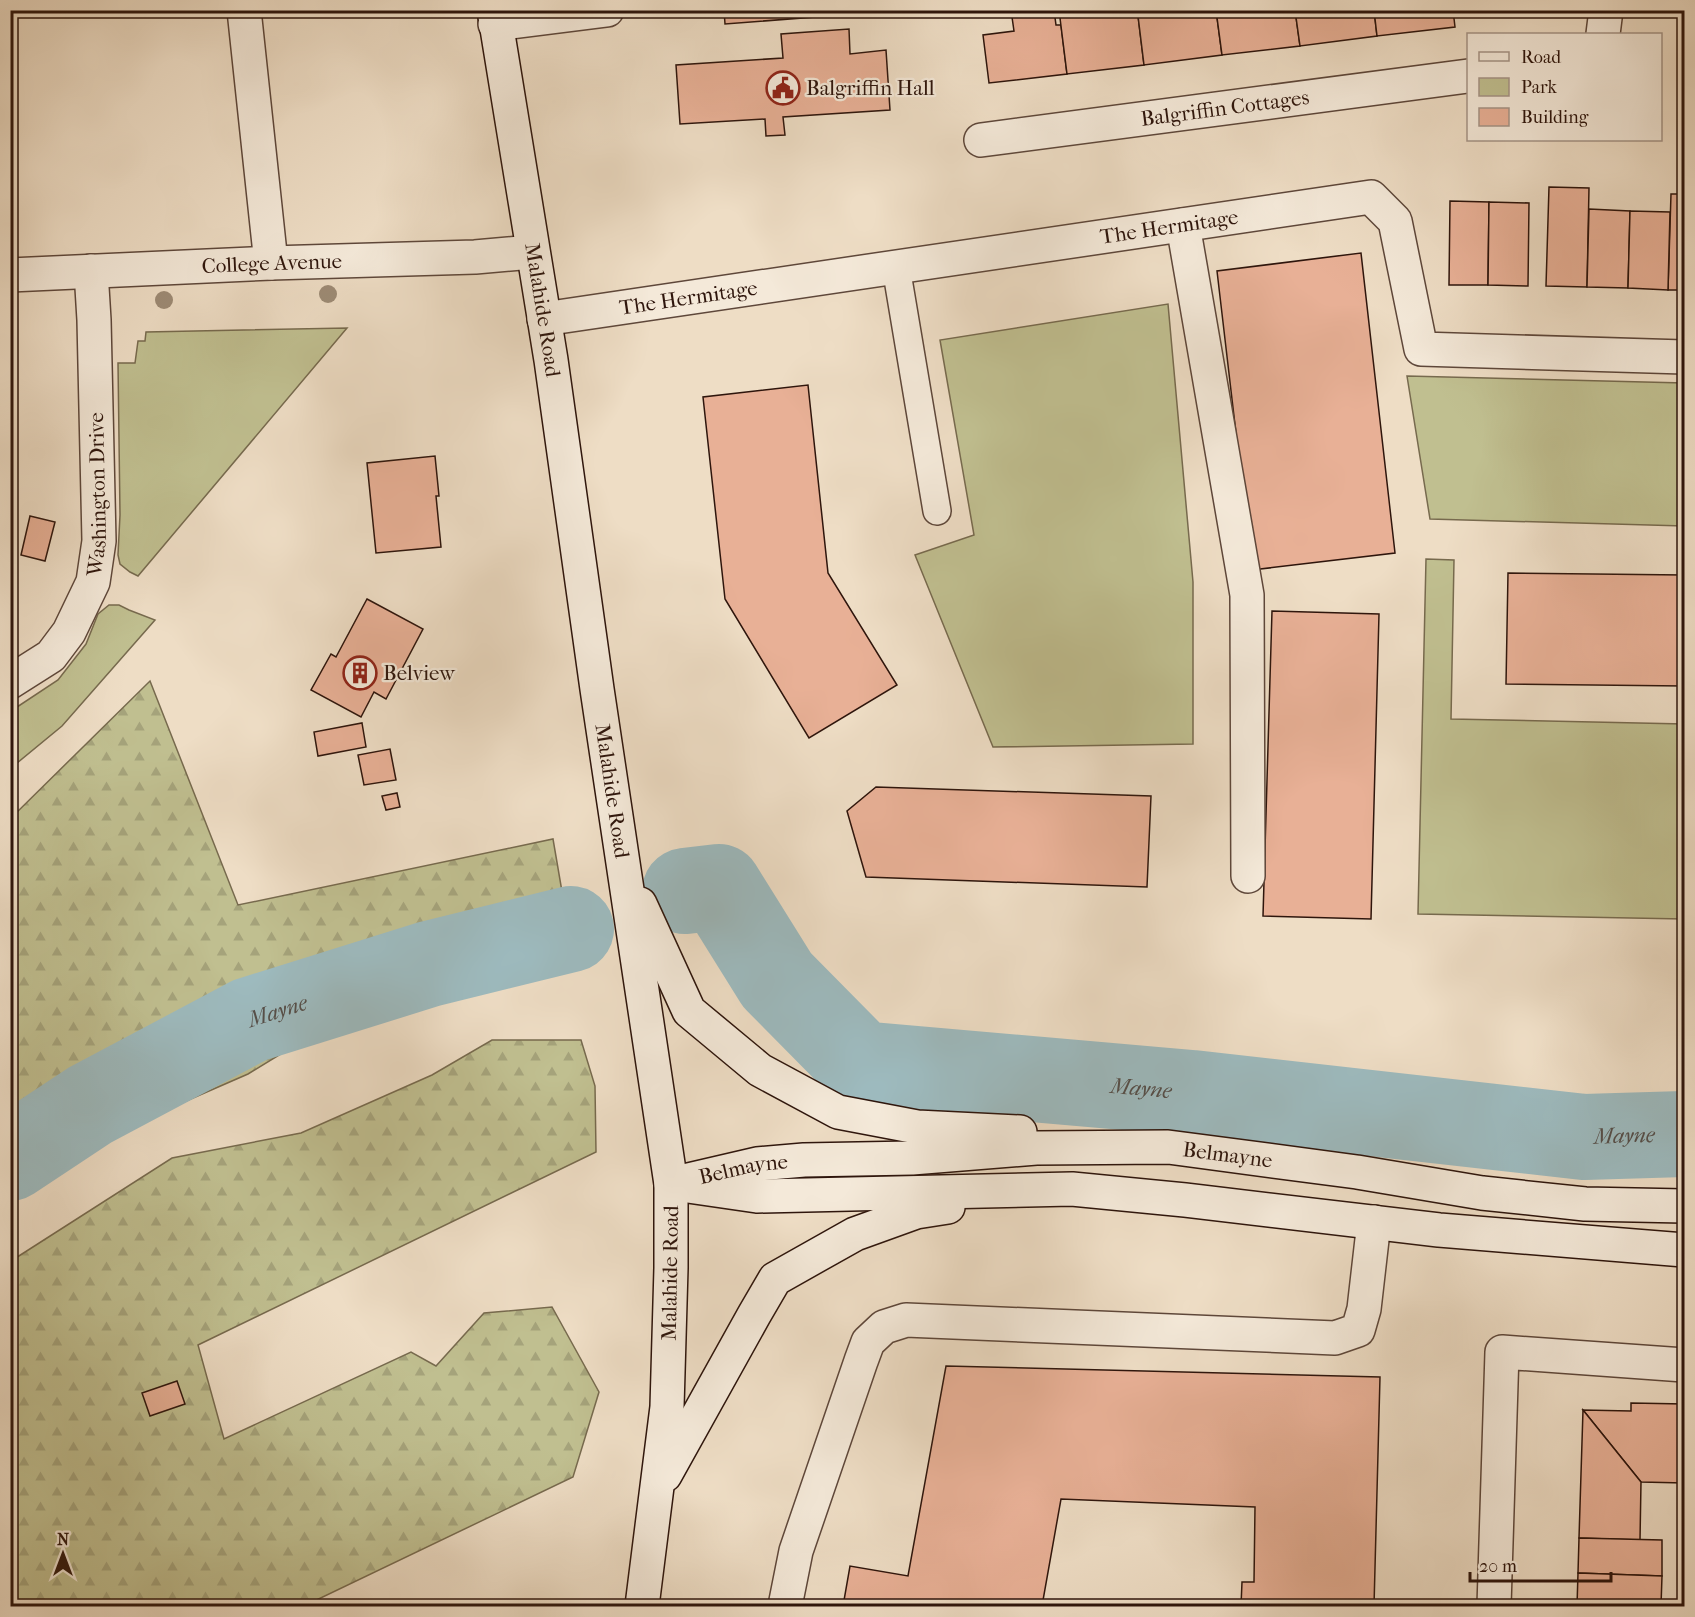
<svg xmlns="http://www.w3.org/2000/svg" width="1695" height="1617" viewBox="0 0 1695 1617" font-family="'IM FELL French Canon',serif">
<defs>
<pattern id="forest-firs" width="22" height="20" patternUnits="userSpaceOnUse" patternTransform="scale(1.5)"><rect width="22" height="20" fill="#c0bf90"/><path d="M5 1l3.5 6h-7zM16 11l3.5 6h-7z" fill="#a5a37b"/></pattern>
</defs>
<rect width="100%" height="100%" fill="#eeddc5"/>
<filter id="stains"><feTurbulence type="fractalNoise" baseFrequency=".00333" numOctaves="4"/><feColorMatrix values="0 0 0 0 .2 0 0 0 0 .09 0 0 0 0 .02 0 0 0 .5 -.17"/></filter>
<radialGradient id="worn" r=".72"><stop offset=".6" stop-color="#630" stop-opacity="0"/><stop offset="1" stop-color="#630" stop-opacity=".3"/></radialGradient>
<!-- green -->
<g fill="#c0bf90" stroke="#776a4e" stroke-width="1.5">
<polygon points="1168,304 1193,582 1193,744 993,747 915,555 974,535 940,340"/>
<polygon points="347,328 138,576 130,572 120,564 118,555 120,515 118,363 135,363 138,341 145,341 146,332"/>
<polygon points="1407,376 1684,383 1684,526 1430,519"/>
<polygon points="1426,559 1454,560 1451,719 1684,724 1684,919 1418,914"/>
<polygon points="109,605 119,605 129,610 155,620 62,726 11,768 11,711 58,680 86,644 98,614"/>
</g>
<!-- forest -->
<g fill="url(#forest-firs)" stroke="#776a4e" stroke-width="1.5">
<polygon points="150,681 238,905 553,839 572,950 559,960 333,1022 248,1074 170,1108 11,1195 11,818"/>
<polygon points="492,1040 581,1040 595,1086 596,1152 198,1345 224,1439 411,1352 436,1366 484,1313 552,1307 599,1392 573,1477 304,1606 11,1606 11,1261 172,1158 301,1133 432,1075"/>
</g>
<g fill="none" stroke-linecap="round" stroke-linejoin="round">
<!-- river -->
<g stroke="#9dbabe" stroke-width="86">
<path id="s1" d="M685,891L719,887L777,980L860,1064L1192,1093L1584,1137L1684,1134"/>
<path id="s2" d="M10,1158L90,1105L250,1020L429,964L571,929"/>
</g>
</g>
<!-- building -->
<g fill="#e8b096" stroke="#2e150c" stroke-width="1.5">
<polygon points="724,10 828,10 828,16 725,24"/>
<polygon points="909,10 925,10 926,16 909,17"/>
<polygon points="1011,10 1054,10 1056,25 1061,25 1067,74 989,83 983,35 1014,31"/>
<polygon points="1059,10 1127,10 1128,17 1138,16 1144,65 1067,74"/>
<polygon points="1181,10 1216,10 1222,55 1144,65 1138,16"/>
<polygon points="1216,10 1295,10 1300,46 1222,55"/>
<polygon points="1295,10 1374,10 1377,36 1300,46"/>
<polygon points="1374,10 1453,10 1455,27 1377,36"/>
<polygon points="849,29 850,54 886,50 890,110 783,117 785,135 766,136 765,119 680,124 676,65 783,58 781,34"/>
<rect x="10" y="94" width="3" height="82"/>
<polygon points="1549,187 1589,188 1587,287 1546,286"/>
<polygon points="1671,194 1684,194 1684,290 1668,290"/>
<polygon points="1450,201 1489,202 1488,285 1449,285"/>
<polygon points="1489,202 1529,203 1528,286 1488,285"/>
<polygon points="1589,209 1630,211 1628,288 1587,287"/>
<polygon points="1630,211 1670,212 1668,290 1628,288"/>
<polygon points="1361,253 1395,553 1252,570 1217,271"/>
<polygon points="808,385 828,573 897,685 809,738 725,599 703,397"/>
<polygon points="10,398 12,456 10,456"/>
<polygon points="435,456 439,496 436,496 441,547 376,553 367,463"/>
<polygon points="30,516 55,522 45,561 21,555"/>
<polygon points="1508,573 1684,575 1684,686 1506,684"/>
<polygon points="367,599 423,629 386,699 374,692 361,717 311,690 331,654 336,657"/>
<polygon points="1272,611 1379,614 1371,919 1263,916"/>
<polygon points="362,723 366,747 318,756 314,732"/>
<polygon points="390,749 396,780 364,785 358,755"/>
<polygon points="876,787 1151,796 1147,887 866,877 847,811"/>
<polygon points="397,793 400,807 386,810 382,796"/>
<polygon points="946,1366 1380,1377 1374,1606 1241,1606 1242,1582 1254,1582 1255,1507 1061,1499 1042,1606 843,1606 850,1566 908,1576"/>
<polygon points="177,1381 185,1404 150,1416 142,1393"/>
<polygon points="1631,1403 1684,1404 1684,1483 1641,1482 1583,1410 1631,1411"/>
<polygon points="1583,1410 1641,1482 1640,1540 1579,1538"/>
<polygon points="1579,1538 1662,1540 1662,1576 1578,1573"/>
<polygon points="1578,1573 1662,1576 1661,1606 1577,1606"/>
</g>
<g fill="none" stroke-linecap="round" stroke-linejoin="round">
<defs>
<polyline id="lane" points="896,267 937,511"/>
<g id="street">
<polyline points="244,10 271,263"/>
<polyline points="495,24 607,10"/>
<polyline points="1603,34 1606,10"/>
<path id="s3" d="M981,140L1468,76"/>
<polyline points="1183,225 1247,595 1248,876"/>
<path id="s4" d="M10,275L271,263L475,257L532,252"/>
<path id="s5" d="M544,319L1371,197L1395,221L1421,349L1684,357"/>
<path id="s6" d="M10,682L51,656L69,632L93,582L99,541L94,320L91,271"/>
<polyline points="785,1606 796,1551 861,1361 868,1342 884,1327 906,1320 1335,1338 1358,1330 1364,1309 1374,1222"/>
<polyline points="1494,1606 1502,1352 1684,1365"/>
</g>
<g id="secondary">
<path id="s7" d="M494,10L551,360L597,689L671,1184V1268L667,1407L642,1606"/>
<polyline points="640,904 689,1011 760,1070 838,1112 917,1127 1020,1132"/>
<path id="s8" d="M671,1184L757,1164L804,1160L912,1158L1036,1148L1168,1147L1357,1172L1482,1193L1585,1204L1684,1206"/>
<polyline points="688,1186 757,1196 1072,1189 1185,1200 1439,1230 1684,1250"/>
<polyline points="665,1475 754,1315 775,1279 855,1234 916,1212 948,1207"/>
</g>
</defs>
<!-- lane casing -->
<use href="#lane" stroke="#5e473a" stroke-width="30"/>
<!-- street casing -->
<use href="#street" stroke="#5e473a" stroke-width="36"/>
<!-- secondary casing -->
<use href="#secondary" stroke="#2e150c" stroke-width="36"/>
<!-- lane -->
<use href="#lane" stroke="#f4e9d9" stroke-width="27"/>
<!-- street -->
<use href="#street" stroke="#f4e9d9" stroke-width="33"/>
<!-- secondary -->
<use href="#secondary" stroke="#f4e9d9" stroke-width="33"/>
</g>
<!-- trees -->
<g fill="#9d8b75">
<circle cx="328" cy="294" r="9"/>
<circle cx="164" cy="300" r="9"/>
</g>
<!-- icons -->
<defs>
<symbol id="civic-ring" viewBox="-11 -11 22 22"><circle r="9.5" fill="#f4e9d9" stroke="#8f2418" stroke-width="1.5"/><path d="M-.6-6.5H3V-4.5H.6V-3L4-1V1h2V6H-6V1h2V-1L-.6-3ZM-1.2 2.5V6h2.4V2.5Z" fill="#8f2418"/></symbol>
<symbol id="building-ring" viewBox="-11 -11 22 22"><circle r="9.5" fill="#f4e9d9" stroke="#8f2418" stroke-width="1.5"/><path d="M-4-6H4V6H1V3H-1V6H-4ZM-2.5-4.3h1.7v1.8h-1.7ZM.8-4.3h1.7v1.8H.8ZM-2.5-1h1.7V.8h-1.7ZM.8-1h1.7V.8H.8Z" fill="#8f2418"/></symbol>
</defs>
<g fill-rule="evenodd">
<use href="#civic-ring" x="764" y="69" width="38" height="38"/>
<use href="#building-ring" x="341" y="654" width="38" height="38"/>
</g>
<g text-anchor="middle" dominant-baseline="central" stroke-width="4.5" stroke-linejoin="round" paint-order="stroke">
<!-- poi labels -->
<g font-size="21" fill="#2e150c" stroke="#f4e9d9" text-anchor="start">
<text x="806" y="88">Balgriffin Hall</text>
<text x="383" y="673">Belview</text>
</g>
<!-- street labels -->
<g font-size="21" fill="#2e150c" stroke="#f4e9d9">
<text stroke="none"><textPath href="#s3" startOffset="246">Balgriffin Cottages</textPath></text>
<text stroke="none"><textPath href="#s5" startOffset="632">The Hermitage</textPath></text>
<text stroke="none"><textPath href="#s4" startOffset="262">College Avenue</textPath></text>
<text stroke="none"><textPath href="#s5" startOffset="146">The Hermitage</textPath></text>
<text stroke="none"><textPath href="#s7" startOffset="304">Malahide Road</textPath></text>
<text stroke="none"><textPath href="#s6" startOffset="222">Washington Drive</textPath></text>
<text stroke="none"><textPath href="#s7" startOffset="790">Malahide Road</textPath></text>
<text stroke="none"><textPath href="#s8" startOffset="560">Belmayne</textPath></text>
<text stroke="none"><textPath href="#s8" startOffset="74">Belmayne</textPath></text>
<text transform="translate(670 1273) rotate(-89)">Malahide Road</text>
</g>
<!-- water labels -->
<g font-size="22" font-style="italic" fill="#554f4a" stroke="#f4e9d9">
<text stroke="none"><textPath href="#s2" startOffset="306">Mayne</textPath></text>
<text stroke="none"><textPath href="#s1" startOffset="544">Mayne</textPath></text>
<text stroke="none"><textPath href="#s1" startOffset="1030">Mayne</textPath></text>
</g>
</g>
<!-- margin -->
<rect width="1695" height="1617" fill="none" stroke="#eeddc5" stroke-width="36"/>
<rect x="12" y="12" width="1671" height="1593" fill="none" stroke="#2e150c" stroke-width="3"/>
<rect x="18" y="18" width="1659" height="1581" fill="none" stroke="#2e150c" stroke-width="1.5"/>
<!-- legend -->
<rect x="1467" y="33" width="195" height="108" fill="#f4e9d9" stroke="#a59487" stroke-width="1.5"/>
<rect x="1479" y="52" width="30" height="9" fill="#f4e9d9" stroke="#a59487" stroke-width="1.5"/>
<text x="1521" y="63" font-size="18" fill="#2e150c">Road</text>
<rect x="1479" y="78" width="30" height="18" fill="#c0bf90" stroke="#a59487" stroke-width="1.5"/>
<text x="1521" y="93" font-size="18" fill="#2e150c">Park</text>
<rect x="1479" y="108" width="30" height="18" fill="#e8b096" stroke="#a59487" stroke-width="1.5"/>
<text x="1521" y="123" font-size="18" fill="#2e150c">Building</text>
<!-- north arrow -->
<g transform="translate(63 1554)" stroke="#f4e9d9" stroke-width="4.5" paint-order="stroke">
<path d="M0-4.5L10 22L0 15L-10 22Z" fill="#2e150c"/>
<text y="-9" font-size="16" font-weight="bold" text-anchor="middle" fill="#2e150c">N</text>
</g>
<!-- scale -->
<path d="M1470 1572v9h141v-9" fill="none" stroke="#2e150c" stroke-width="3"/>
<text x="1479" y="1572" font-size="18" fill="#2e150c" stroke="#f4e9d9" stroke-width="4.5" paint-order="stroke">20 m</text>
<rect width="100%" height="100%" filter="url(#stains)"/>
<rect width="100%" height="100%" fill="url(#worn)"/>
</svg>
